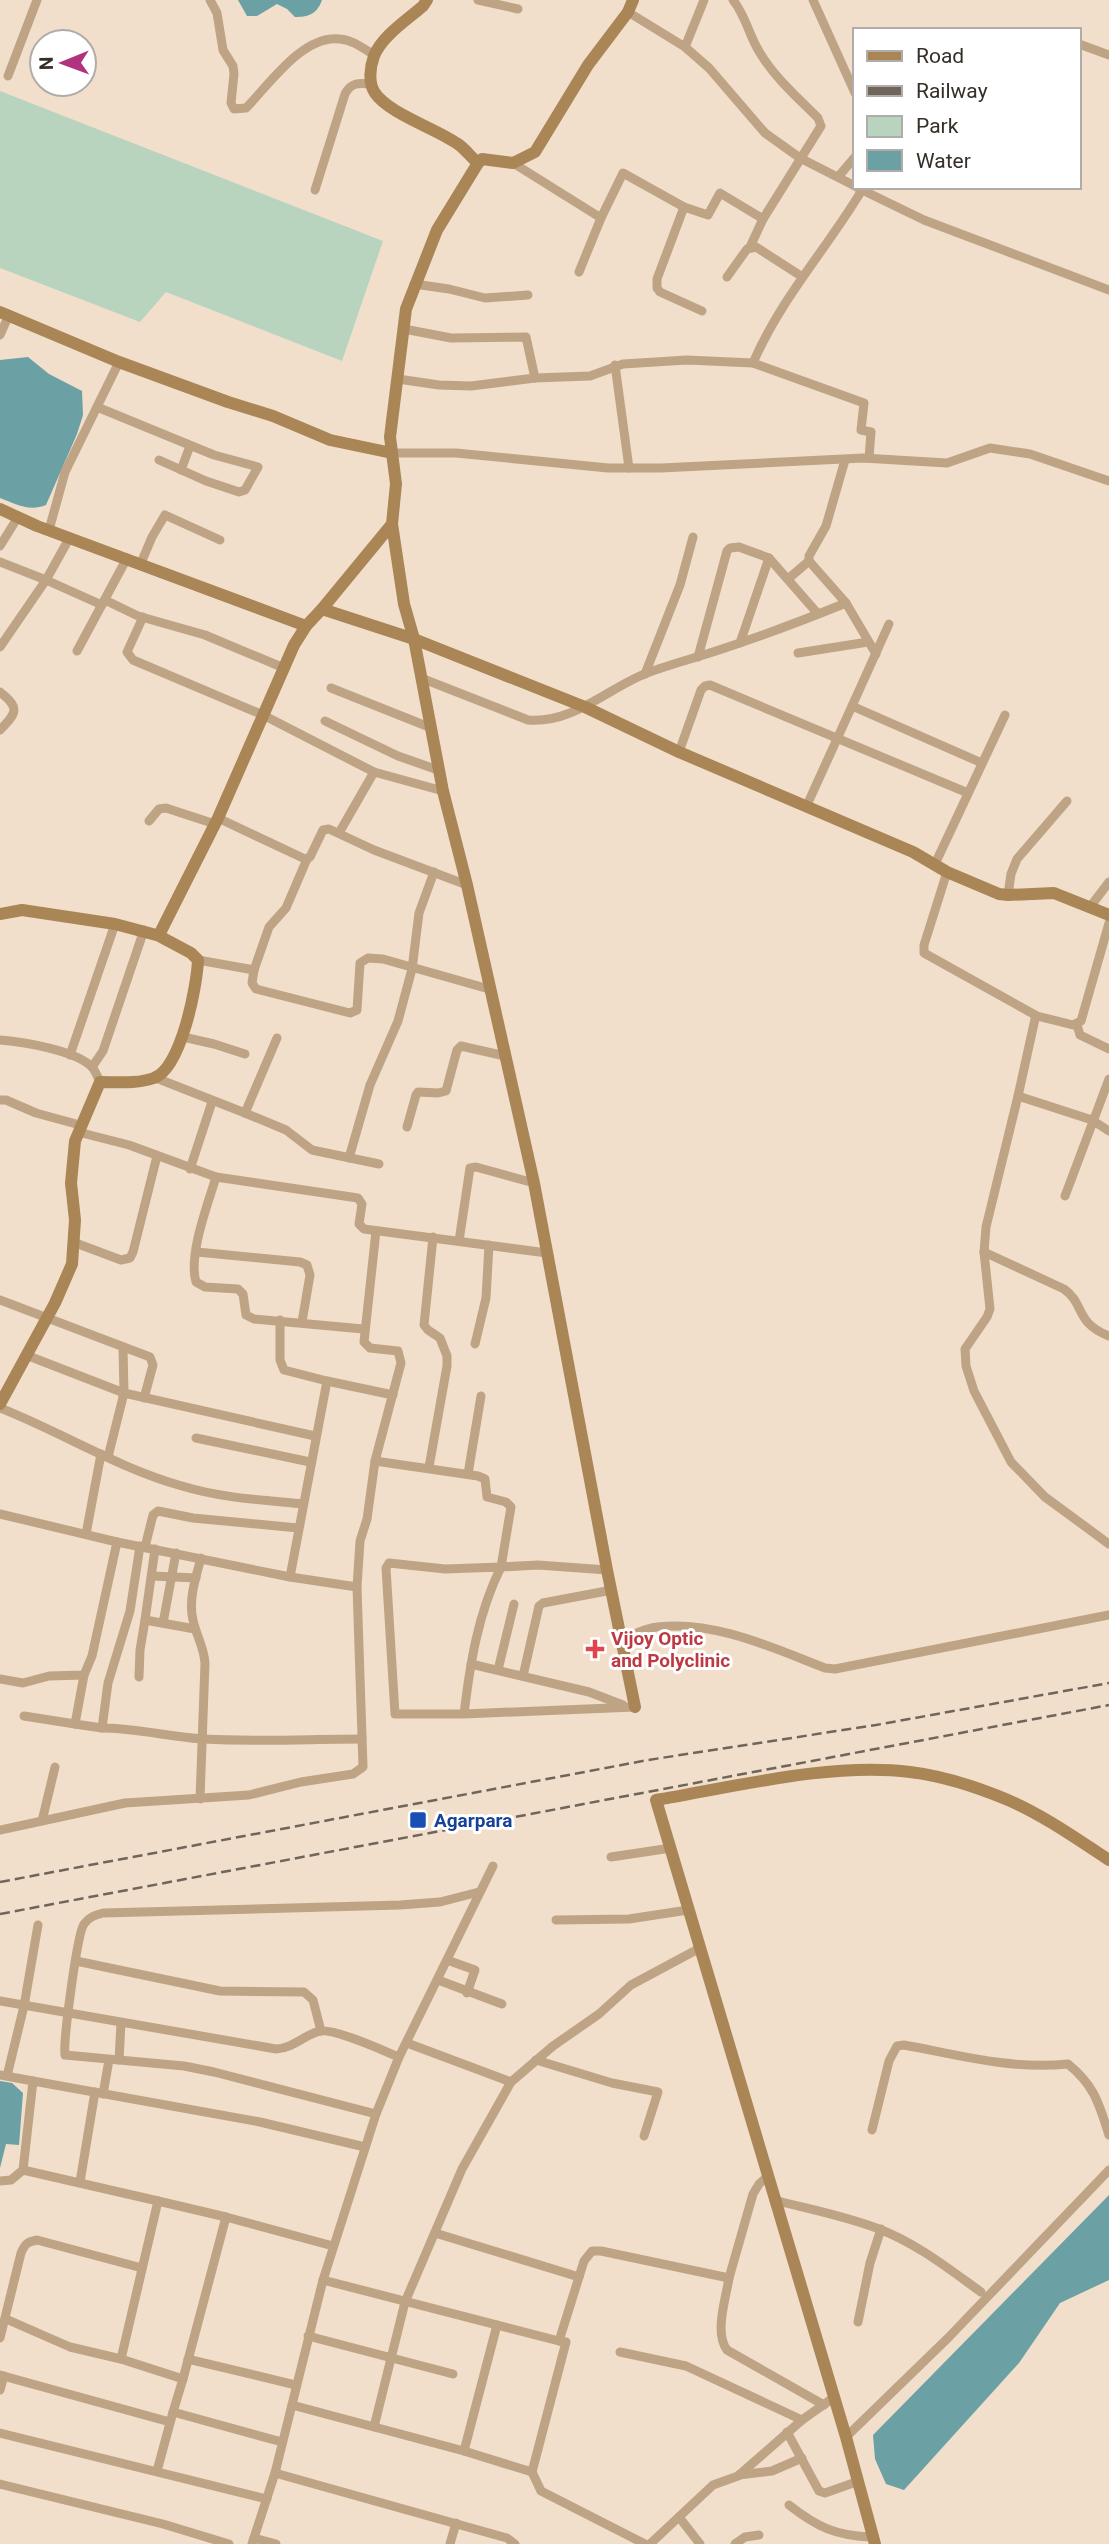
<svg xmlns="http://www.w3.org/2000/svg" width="1109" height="2544" viewBox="0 0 1109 2544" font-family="Roboto,sans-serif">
<rect width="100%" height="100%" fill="#f1dfcc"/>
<!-- green -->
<polygon fill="#b9d4be" points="0,91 383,241 342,361 166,292 140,322 0,268"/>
<!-- water -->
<g fill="#6ba0a4">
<path d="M238,0H322C317,14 309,17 295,17L287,9L277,4L257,16H247Z"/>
<path d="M28,357L49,374L82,391L83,415L77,434L46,505C29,512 16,504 0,498V360Z"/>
<polygon points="0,2081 12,2083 23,2093 19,2145 6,2144 0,2168"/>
<polygon points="1109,2195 1109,2280 1060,2303 1019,2363 904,2490 886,2484 875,2459 873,2435"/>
</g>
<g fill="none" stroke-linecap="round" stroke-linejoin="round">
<!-- street -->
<g stroke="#bea485" stroke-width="9">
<path d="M210,0L217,13L223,50L233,66L234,74L231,103L234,109L246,108C269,85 303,34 340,39C353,40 364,49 374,55"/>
<polyline points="478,0 518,9"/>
<polyline points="813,0 855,93"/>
<polyline points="628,12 685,47 709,68 765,133 800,158 855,186"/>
<polyline points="1079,44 1109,55"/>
<polyline points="685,47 704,0"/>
<polyline points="8,76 37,0"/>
<path d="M513,163L601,218L623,173L684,207L708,215L720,193L763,219L821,126L818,118C798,98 775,78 760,53C749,36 746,16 733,0"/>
<polyline points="838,177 855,157"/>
<polyline points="858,188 924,220 1109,290"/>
<path d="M315,190L345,94C351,82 359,83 371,84"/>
<polyline points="684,207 657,279 657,288 660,292 702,311"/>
<polyline points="750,247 763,219"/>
<polyline points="579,272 601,218"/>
<polyline points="727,277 747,249 756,247 801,276"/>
<polyline points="414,284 449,289 485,298 528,295"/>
<polyline points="404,329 451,338 526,337 535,378"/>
<polyline points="0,335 9,315"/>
<polyline points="753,363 864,403 861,430 871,432 869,458"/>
<polyline points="615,365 629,468"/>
<path d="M398,379L439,385L471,386L535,378L590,376L623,364L687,360L753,363C781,298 826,250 862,190"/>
<polyline points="97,407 214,455 258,467 245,490 239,492 206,481 159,460"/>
<polyline points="392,453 456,453 608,468 661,468 863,458 947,463 990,448 1030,454 1109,481"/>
<polyline points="845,460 826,526 809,556 809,561 846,603 876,654"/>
<polyline points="181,470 190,446"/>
<polyline points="49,530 65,472 119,362"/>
<polyline points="0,546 18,517"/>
<polyline points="0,562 46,580 102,605"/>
<polyline points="141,563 152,537 165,515 220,540"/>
<polyline points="788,579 809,561"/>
<polyline points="105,600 138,616 205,635 284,668"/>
<polyline points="143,617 127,652 133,660 263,715 374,772 443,791"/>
<polyline points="740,643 769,558 818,614"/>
<polyline points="0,647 46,580 70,537"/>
<polyline points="77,651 127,558"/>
<polyline points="798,653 868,642"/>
<polyline points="698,657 727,551 730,548 739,547 769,558"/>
<polyline points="645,674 680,585 693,537"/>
<path d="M421,678L528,720C573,724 608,688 647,673C671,664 695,658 719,650C762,636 804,620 846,603"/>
<polyline points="331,688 429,727"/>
<path d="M0,692C20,708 17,713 0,730"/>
<polyline points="852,706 889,624"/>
<polyline points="325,721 398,756 438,770"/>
<polyline points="679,752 701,690 705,686 710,685 968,793"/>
<polyline points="807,805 852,706 982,763"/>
<polyline points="218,818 305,859 310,857 323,830 329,829 374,850 467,885"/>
<polyline points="149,821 159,809 166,808 215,824"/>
<polyline points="339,833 374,772"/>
<polyline points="935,864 1005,715"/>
<polyline points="947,872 924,945 924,953 1037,1016 1073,1025 1081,1021 1109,923"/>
<polyline points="1008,895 1011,874 1017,859 1067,801"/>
<polyline points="1090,907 1109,882"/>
<polyline points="198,960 254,970 252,983 256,989 350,1013 357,1010 360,963 368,958 383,959 489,989"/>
<polyline points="254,970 269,927 286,908 307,859"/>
<polyline points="1037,1016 1035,1019 1018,1096 986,1227 984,1252 990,1309 987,1317 965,1349 966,1366 974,1391 1011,1462 1045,1497 1109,1544"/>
<polyline points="1077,1025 1080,1035 1109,1049"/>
<polyline points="183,1037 214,1044 245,1054"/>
<path d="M0,1040C23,1042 75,1050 92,1067C95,1070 98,1078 100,1082"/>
<polyline points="70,1055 115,924"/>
<polyline points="92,1067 103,1051 144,930"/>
<polyline points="156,1078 245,1113 277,1038"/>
<polyline points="1018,1096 1092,1120 1109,1131"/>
<polyline points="0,1100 6,1100 36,1113 80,1125"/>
<polyline points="245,1113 286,1130 312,1150 379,1164"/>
<polyline points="407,1127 416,1095 418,1092 438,1093 446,1091 457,1050 461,1046 505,1056"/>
<polyline points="78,1132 129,1145 216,1177 358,1198 362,1204 359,1224 364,1229 547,1253"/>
<polyline points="349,1158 370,1085 398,1021 412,969 419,913 434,872"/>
<polyline points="190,1169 212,1102"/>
<path d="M216,1177C208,1204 188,1255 196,1282L205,1287L238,1289L243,1294L246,1315L254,1319L363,1329"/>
<polyline points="1065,1196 1109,1079"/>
<polyline points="459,1241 470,1168 476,1167 534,1183"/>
<polyline points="73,1242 121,1260 130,1258 133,1252 157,1156"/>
<polyline points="197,1252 300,1262 307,1265 310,1275 302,1322"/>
<path d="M984,1252L1064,1289C1085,1304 1075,1323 1109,1336"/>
<polyline points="0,1300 150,1357 153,1365 144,1398"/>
<polyline points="280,1320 280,1360 284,1370 327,1381"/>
<polyline points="475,1344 486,1298 489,1245"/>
<polyline points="26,1355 124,1393 315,1436"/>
<path d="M0,1408C61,1432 118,1468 182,1486C221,1498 263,1500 303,1504"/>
<polyline points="196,1438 310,1462"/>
<polyline points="108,1457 124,1393 123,1347"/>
<polyline points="375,1461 478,1476 485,1479 487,1497 506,1502 511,1507 501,1567 538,1565 607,1570"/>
<polyline points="429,1467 447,1366 447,1356 440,1338 428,1330 424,1325 433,1237"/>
<polyline points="468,1474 481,1396"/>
<polyline points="0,1514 117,1542 290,1577 357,1587"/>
<polyline points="86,1534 101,1454"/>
<path d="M140,1546L130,1611L108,1683L102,1728C136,1728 170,1737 204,1739C257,1742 310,1739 362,1739"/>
<polyline points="145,1547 153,1515 158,1511 193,1518 298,1528"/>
<polyline points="152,1576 196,1578"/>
<polyline points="290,1577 327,1381 393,1395"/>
<polyline points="145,1620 155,1549"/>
<polyline points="163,1623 176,1553"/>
<path d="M622,1640C633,1635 644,1628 657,1627C714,1620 773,1648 825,1668L835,1669L1109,1615"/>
<polyline points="471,1664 589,1692 623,1705"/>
<polyline points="498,1670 514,1604"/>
<polyline points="84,1675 75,1724 102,1728"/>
<polyline points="523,1676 539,1606 543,1603 612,1590"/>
<polyline points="139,1677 140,1650 145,1620 195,1629"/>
<polyline points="0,1679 23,1683 49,1676 84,1675 92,1656 117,1542"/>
<path d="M464,1714C470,1664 478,1613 501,1567L445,1569L389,1563L386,1568L395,1714H464L635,1707"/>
<polyline points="24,1716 75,1724"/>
<path d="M200,1799L205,1663C204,1647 196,1635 193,1620C188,1600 196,1577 201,1558"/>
<polyline points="42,1821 55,1767"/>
<polyline points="0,1830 125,1803 249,1795 301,1782 353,1774 363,1767 357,1587 360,1541 367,1519 375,1461 401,1363 398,1351 370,1348 364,1342 376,1231"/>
<polyline points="611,1857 671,1848"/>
<polyline points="556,1920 629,1919 688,1910"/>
<polyline points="447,1960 475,1970 467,1993"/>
<polyline points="76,1961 220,1991 304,1992 313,2000 321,2031"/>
<polyline points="438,1980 502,2004"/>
<path d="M0,2001L276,2049C295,2048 306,2033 321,2031C336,2029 384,2051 399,2057"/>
<polyline points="407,2043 511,2082"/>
<polyline points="119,2060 121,2023"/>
<polyline points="536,2060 612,2083 658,2092 644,2136"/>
<polyline points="0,2075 33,2081 23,2170"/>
<polyline points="7,2076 24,2006 38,1925"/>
<polyline points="33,2081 260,2122 365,2147"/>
<polyline points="103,2094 109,2060"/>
<path d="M376,2114L214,2072L184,2066L65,2055C63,2042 77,1934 84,1924C89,1917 95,1915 103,1913L400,1905L440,1902L479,1892"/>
<path d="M872,2130L889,2061L897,2046L904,2045C959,2055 1012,2070 1068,2064C1095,2086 1099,2104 1109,2135"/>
<polyline points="0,2181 11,2180 23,2170 158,2201"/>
<polyline points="80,2182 95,2092"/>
<path d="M774,2200C809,2209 846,2216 879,2229C916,2243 949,2269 981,2292"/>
<polyline points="435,2233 579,2277"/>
<path d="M729,2278C726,2298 714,2333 727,2350L824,2405"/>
<polyline points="323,2280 559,2341 584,2261 592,2251 601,2251 729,2278 753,2194 759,2184 768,2176"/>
<polyline points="6,2319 70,2347 121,2359 183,2379 173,2412"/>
<polyline points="858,2322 870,2263 881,2229"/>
<polyline points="308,2336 453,2374"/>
<path d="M0,2338L21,2253C25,2244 27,2242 37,2240L142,2268"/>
<polyline points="559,2341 566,2342 532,2472 541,2491 645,2544"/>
<polyline points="620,2352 686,2366 802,2420"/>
<polyline points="121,2359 158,2201 226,2217"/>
<polyline points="188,2359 296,2385"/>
<polyline points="0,2375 170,2422"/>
<polyline points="183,2379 226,2217 333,2246"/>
<polyline points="0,2390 4,2376"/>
<polyline points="292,2405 464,2451 532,2472"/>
<polyline points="374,2427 405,2302 462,2169 511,2082 553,2046 599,2014 631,1985 700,1948"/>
<polyline points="787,2432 819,2491 825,2493 856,2482"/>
<polyline points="0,2433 267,2499"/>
<polyline points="846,2437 948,2338 1109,2170"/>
<polyline points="464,2451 497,2325"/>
<polyline points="157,2471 173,2412 282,2442"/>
<polyline points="275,2473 507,2538 515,2544"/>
<polyline points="739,2475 772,2471 802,2458"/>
<polyline points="0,2484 163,2524 229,2544"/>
<path d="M789,2505C817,2527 836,2536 872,2537"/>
<polyline points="679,2517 700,2544"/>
<polyline points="254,2538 276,2544"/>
<polyline points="252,2544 275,2473 323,2280 376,2114 399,2057 493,1866"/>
<polyline points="450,2544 456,2523"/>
<polyline points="650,2544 713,2485 738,2476 802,2420 833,2398"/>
<polyline points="735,2544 745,2537 759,2535"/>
</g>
<!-- secondary -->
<g stroke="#aa8555" stroke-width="12">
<path d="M427,0L423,6C407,20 382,36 374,56C370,67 368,83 375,93C388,113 437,129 458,144C465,149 471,157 478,163"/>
<polyline points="633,0 628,12 588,65 535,152 513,163 482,159 478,163 437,230 406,309 390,437 396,484 392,524 404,604 414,639 443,791 467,885 534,1183 607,1570 635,1707"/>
<polyline points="0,312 119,362 228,402 273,416 330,440 392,453"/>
<polyline points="0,509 37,526 306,626"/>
<polyline points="322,609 392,524"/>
<polyline points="0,914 22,910 115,924 160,936"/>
<path d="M0,1404L55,1303L72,1264L75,1220L71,1183L75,1141L100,1082C117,1082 138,1084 154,1078C181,1069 197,986 198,960L191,953L161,937L160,933L218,818L294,645L306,626L322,609L414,639L585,707L679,752L913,852L947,872L999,894L1008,895L1054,893L1109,915"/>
<path d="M875,2544L846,2437L656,1800C734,1787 831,1762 910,1772C943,1776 977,1787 1008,1800C1043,1815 1077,1839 1109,1860"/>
</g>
<!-- rail -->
<g stroke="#6f655a" stroke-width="2.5" stroke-dasharray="10 5" stroke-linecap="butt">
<polyline points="0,1882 648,1760 876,1725 1109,1683"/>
<polyline points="0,1914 1109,1705"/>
</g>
</g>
<!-- markers -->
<path fill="#e0444e" stroke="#fff" stroke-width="2.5" d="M591.5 1638.5h7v7h7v7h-7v7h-7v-7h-7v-7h7z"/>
<rect fill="#1a4fb4" stroke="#fff" stroke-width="2.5" x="409" y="1811" width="18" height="18" rx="3.5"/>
<g text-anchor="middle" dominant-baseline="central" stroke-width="6" stroke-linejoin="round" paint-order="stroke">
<!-- health labels -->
<g font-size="19" font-weight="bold" fill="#be3a42" stroke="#fff" text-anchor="start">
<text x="611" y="1638">Vijoy Optic<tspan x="611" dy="22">and Polyclinic</tspan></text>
</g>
<!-- transit labels -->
<g font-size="19" font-weight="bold" fill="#164399" stroke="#fff" text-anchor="start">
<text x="434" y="1820">Agarpara</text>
</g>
</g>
<!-- legend -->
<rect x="853" y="28" width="228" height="161" fill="#ffffff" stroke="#afaca9" stroke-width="2"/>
<rect x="867" y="51" width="35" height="10" fill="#aa8555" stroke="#afaca9" stroke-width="2"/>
<text x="916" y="63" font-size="21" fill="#362f28">Road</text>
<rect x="867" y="86" width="35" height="10" fill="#6f655a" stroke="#afaca9" stroke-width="2"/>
<text x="916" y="98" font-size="21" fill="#362f28">Railway</text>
<rect x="867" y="116" width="35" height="21" fill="#b9d4be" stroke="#afaca9" stroke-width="2"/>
<text x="916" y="133" font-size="21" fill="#362f28">Park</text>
<rect x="867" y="150" width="35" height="21" fill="#6ba0a4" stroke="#afaca9" stroke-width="2"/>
<text x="916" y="168" font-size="21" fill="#362f28">Water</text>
<!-- north arrow -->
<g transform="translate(63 63) rotate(269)"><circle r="33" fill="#ffffff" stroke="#afaca9" stroke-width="2"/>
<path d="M0-5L12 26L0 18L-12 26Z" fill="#b1327f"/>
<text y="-10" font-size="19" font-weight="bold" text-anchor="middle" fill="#362f28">N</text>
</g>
</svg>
